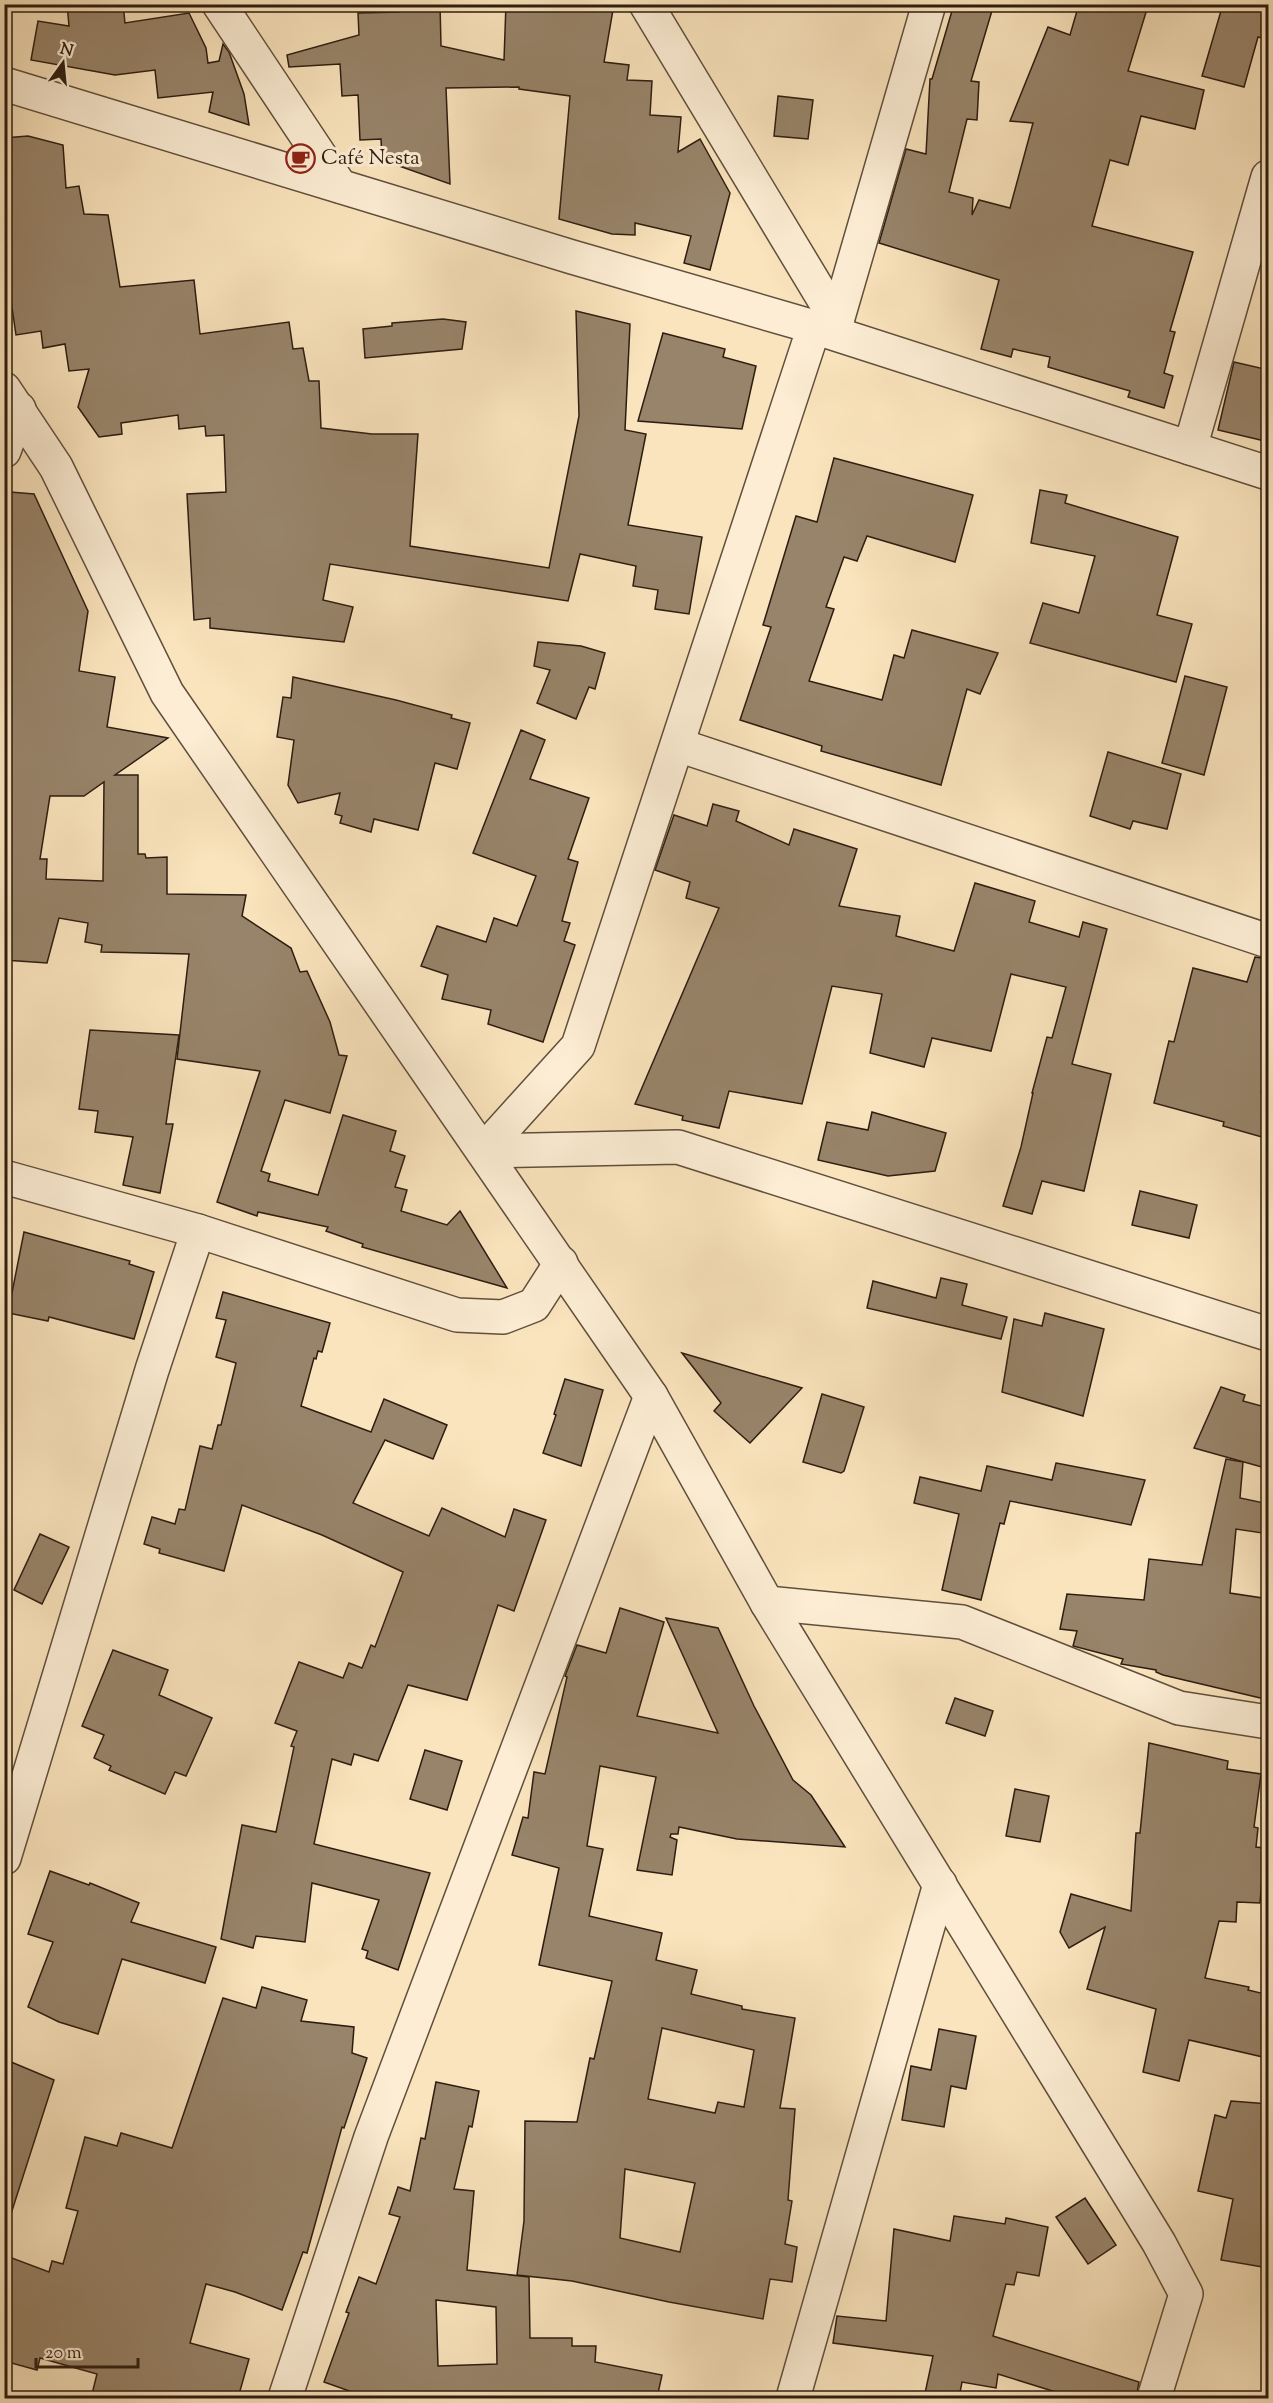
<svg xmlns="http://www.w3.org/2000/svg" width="1273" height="2403" viewBox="0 0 1273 2403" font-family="'Sorts Mill Goudy',serif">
<rect width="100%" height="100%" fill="#fae4bd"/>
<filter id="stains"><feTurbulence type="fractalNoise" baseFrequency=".00333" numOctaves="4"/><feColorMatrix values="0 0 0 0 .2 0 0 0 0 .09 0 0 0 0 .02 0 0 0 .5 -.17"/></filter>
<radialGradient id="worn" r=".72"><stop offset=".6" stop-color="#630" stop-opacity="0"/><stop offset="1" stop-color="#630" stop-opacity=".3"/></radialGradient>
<!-- building -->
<g fill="#98846a" stroke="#2d1d11" stroke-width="1.5" fill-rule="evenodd">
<polygon points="67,4 123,4 125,23 189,13 206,48 208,63 219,61 223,44 229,52 244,94 249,125 209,112 213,92 158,98 155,70 115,75 31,60 38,21 69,26"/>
<polygon points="399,4 440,4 441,46 504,60 506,4 614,4 604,62 629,65 627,80 652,81 650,115 681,117 678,152 700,139 730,193 710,270 684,263 691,236 635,223 635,235 612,234 559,219 570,96 519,89 519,87 446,88 450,184 382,160 381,139 360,140 358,95 342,96 340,64 289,67 287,55 359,35 358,13 399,12"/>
<polygon points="954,4 994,4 971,81 979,82 977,120 967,119 949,192 973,198 972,215 979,200 1010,208 1033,123 1010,121 1048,27 1070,35 1079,4 1130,4 1147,9 1128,71 1204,90 1195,129 1141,116 1128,165 1110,160 1092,226 1193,252 1170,331 1175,332 1164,373 1173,376 1164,408 1128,397 1130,391 1048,367 1050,357 1013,349 1011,357 981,349 999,280 879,243 906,149 926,154 930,79 932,79"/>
<polygon points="1223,4 1269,4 1269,40 1258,37 1244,87 1202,76"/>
<polygon points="778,96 813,100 808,139 774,136"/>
<polygon points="28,136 63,145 66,188 79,186 84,214 108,215 120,287 194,280 200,334 289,322 293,349 303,348 309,381 319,381 321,428 372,434 418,434 410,546 549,568 579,416 576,311 630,324 625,430 646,434 628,525 702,537 689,614 655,609 658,590 633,586 636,566 580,554 568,601 330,564 323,600 353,607 344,642 210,628 210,618 194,620 187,494 226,492 224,435 206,436 205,426 179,429 178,415 121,423 122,434 99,437 78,407 89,369 69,371 65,344 43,348 41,331 16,335 4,253 4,138"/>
<polygon points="443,319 466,322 462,349 365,358 363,329 392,326 392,323"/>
<polygon points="663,333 725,349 723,357 756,366 742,429 638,421"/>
<polygon points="1234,362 1269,370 1269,442 1218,430"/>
<polygon points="834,458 973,495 955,562 867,536 857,561 844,557 826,607 834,609 809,681 882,700 894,655 904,658 912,630 998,653 980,694 967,689 941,785 821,751 822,746 740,720 771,627 763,625 796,516 817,522"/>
<polygon points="1040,490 1067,495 1065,503 1178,537 1157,615 1192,624 1176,682 1030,643 1043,603 1079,613 1095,556 1031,543"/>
<path d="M10,492L34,494L88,611L79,671L115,677L107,727L168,738L115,775H138V854H145L146,858L167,857V894L246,895L242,916L291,948L300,972L307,971L330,1022L339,1055L347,1056L330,1113L285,1100L261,1171L270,1174L268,1181L318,1195L343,1115L396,1131L390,1151L405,1156L395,1187L407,1190L401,1211L447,1225L460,1211L507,1288L362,1247L363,1244L326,1231L328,1227L258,1212L257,1216L217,1202L260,1071L177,1059L189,954L101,952L102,945L85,942L88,923L59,918L47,963L4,960V539ZM104,782L103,881L46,879L47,859H40L50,796H84Z"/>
<polygon points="538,642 581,646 605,653 595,689 589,687 576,719 537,703 550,670 534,666"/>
<polygon points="1185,676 1227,687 1204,775 1162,763"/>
<polygon points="293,677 396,700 452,715 451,718 470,723 457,769 435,763 418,830 374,819 371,832 340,823 342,816 335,814 340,793 298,803 288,785 294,740 277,737 283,697 291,698"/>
<polygon points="521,730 545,740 530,779 589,798 568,859 578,862 562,921 570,923 564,941 575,945 543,1042 488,1024 491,1010 442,999 448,975 421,966 437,926 486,942 494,918 517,926 536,876 473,853"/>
<polygon points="1108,752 1181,774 1167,829 1133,821 1130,829 1090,816"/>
<polygon points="713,804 739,811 736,821 789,845 794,829 857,849 839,906 900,916 896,936 954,951 975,883 1035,901 1029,922 1079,937 1083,922 1107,929 1072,1064 1111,1074 1084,1191 1042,1181 1032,1214 1003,1206 1021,1147 1033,1093 1032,1093 1047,1037 1052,1038 1066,987 1011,974 991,1051 932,1038 924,1067 870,1053 882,994 832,986 802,1104 729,1091 719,1128 682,1120 683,1116 635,1104 719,908 686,898 690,882 655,870 674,815 707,826"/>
<polygon points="1255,957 1269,959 1269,1071 1261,1093 1269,1095 1269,1139 1223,1126 1224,1122 1154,1103 1169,1041 1174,1042 1193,968 1247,982"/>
<polygon points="90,1030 179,1035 166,1124 173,1124 160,1193 123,1185 133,1137 95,1132 98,1111 79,1109"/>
<polygon points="872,1112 946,1133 935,1171 888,1176 818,1160 827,1122 868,1130"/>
<polygon points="1140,1191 1197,1205 1189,1238 1132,1225"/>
<polygon points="24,1232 130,1261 129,1264 154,1272 134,1339 49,1317 48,1321 8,1313"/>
<polygon points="941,1278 967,1284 962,1305 1007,1317 1001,1339 867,1308 873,1281 936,1298"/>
<polygon points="223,1292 330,1323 322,1352 318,1351 316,1359 314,1358 301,1406 371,1432 384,1399 447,1425 433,1459 385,1440 353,1503 429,1536 442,1508 505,1537 514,1509 546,1520 514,1611 498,1605 467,1700 408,1685 378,1761 354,1754 351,1765 332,1759 314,1844 430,1873 398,1970 366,1958 368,1951 362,1949 379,1900 312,1883 305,1942 256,1936 253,1948 221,1939 242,1825 276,1832 294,1747 291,1746 297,1731 275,1723 299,1662 343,1678 349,1663 362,1668 371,1645 375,1647 403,1572 322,1535 242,1505 224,1571 159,1553 160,1549 144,1544 152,1517 175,1524 179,1509 185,1510 200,1446 212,1449 218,1425 221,1425 236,1363 216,1357 226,1320 216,1318"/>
<polygon points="1045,1313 1104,1329 1083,1416 1002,1392 1014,1319 1042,1326"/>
<polygon points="682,1353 802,1388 750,1443 714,1411 721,1403"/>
<polygon points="565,1379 603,1390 581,1466 543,1453 556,1415 554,1414"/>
<polygon points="1221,1387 1245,1395 1243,1401 1269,1408 1269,1469 1194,1448"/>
<polygon points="822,1394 864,1407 844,1471 841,1473 803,1462"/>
<polygon points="1226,1459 1243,1462 1240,1498 1269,1504 1269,1534 1236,1529 1230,1593 1269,1599 1269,1700 1163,1675 1156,1672 1156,1670 1121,1664 1123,1659 1073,1646 1077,1631 1060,1629 1067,1594 1144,1600 1149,1559 1202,1565"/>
<polygon points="1056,1463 1145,1480 1131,1525 1010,1501 1004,1524 1000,1523 981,1600 942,1590 959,1514 914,1503 920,1477 981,1491 987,1466 1052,1480"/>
<polygon points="40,1534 69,1547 42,1604 14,1590"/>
<path d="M620,1608L664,1622L637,1716L718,1733L666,1618L718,1628L754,1706L793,1780L811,1795L845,1847L737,1839L679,1827L678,1834H671L670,1837L677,1840L672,1875L637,1870L656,1777L600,1766L587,1846L603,1849L589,1916L662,1933L656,1960L697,1970L691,1994L742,2006V2009L795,2018L780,2108L795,2109L788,2200L792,2201L785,2244L797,2247L792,2282L770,2279L763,2319L669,2302L572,2281L517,2275L524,2221L525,2121L577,2122L590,2058L594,2059L612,1981L539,1965L559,1868L512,1855L523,1817L528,1818L534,1772L545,1774L567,1677L565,1676L577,1645L606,1653ZM662,2028L754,2050L744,2107L718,2102L715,2113L648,2099ZM625,2169L695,2183L680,2252L620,2238Z"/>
<polygon points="113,1650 168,1670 159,1695 212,1718 186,1776 175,1772 165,1794 109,1770 111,1766 94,1758 104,1735 82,1726"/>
<polygon points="955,1698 993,1711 985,1736 946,1723"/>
<polygon points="1149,1743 1228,1761 1227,1769 1261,1774 1254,1827 1258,1828 1256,1847 1264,1848 1260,1903 1237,1902 1236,1922 1219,1921 1205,1978 1249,1987 1248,1990 1269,1995 1269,2034 1263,2057 1189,2040 1179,2081 1143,2072 1156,2009 1087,1989 1105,1927 1069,1948 1060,1932 1071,1894 1131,1911 1136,1833 1140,1833"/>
<polygon points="425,1750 462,1761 447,1810 410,1799"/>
<polygon points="1015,1789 1049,1796 1040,1842 1006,1836"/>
<polygon points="50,1871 89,1885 90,1883 139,1903 131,1922 216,1947 205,1983 122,1959 98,2034 59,2022 28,2007 53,1942 28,1934"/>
<polygon points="262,1987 307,2000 301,2021 354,2027 352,2053 367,2058 344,2128 342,2127 307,2253 303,2252 282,2310 235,2292 206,2284 190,2343 249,2359 238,2398 91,2398 97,2374 40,2358 37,2370 4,2361 4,2255 49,2272 52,2261 63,2264 78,2211 66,2208 85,2137 117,2146 121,2133 172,2148 223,1998 256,2008"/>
<polygon points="939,2029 976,2036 966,2089 951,2086 944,2127 902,2120 911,2066 931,2070"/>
<polygon points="4,2059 54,2080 10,2217 4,2216"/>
<path d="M436,2082L479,2091L472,2127L469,2126L454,2189L474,2191L467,2270L529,2277L530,2338H572V2346H596L595,2362L662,2375L657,2398H369L324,2382L349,2313L346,2312L359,2277L376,2284L400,2217L389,2214L398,2187L410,2191L421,2138L425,2139ZM436,2300L496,2307L497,2364L438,2366Z"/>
<polygon points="1231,2101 1269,2104 1269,2268 1221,2260 1233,2199 1198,2191 1215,2115 1226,2118"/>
<polygon points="1085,2198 1116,2245 1088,2264 1056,2217"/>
<polygon points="954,2216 1005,2224 1006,2218 1048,2227 1039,2276 1017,2272 1014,2285 1006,2284 993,2336 1139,2382 1136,2398 1075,2398 998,2374 996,2388 962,2382 959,2398 924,2398 933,2356 833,2343 837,2316 886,2321 894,2229 950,2241"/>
</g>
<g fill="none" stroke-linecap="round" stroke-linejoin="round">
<defs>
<g id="minor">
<polyline points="219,4 340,186"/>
<polyline points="646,4 837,321"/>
<polyline points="4,84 572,257 814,327 1268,473"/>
<polyline points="4,389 56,467 167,693 651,1396 767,1603 1159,2243 1186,2294 1154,2398"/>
<polyline points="1190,448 1268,177"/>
<polyline points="4,451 19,409"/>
<polyline points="678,745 1268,941"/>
<polyline points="483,1151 578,1046 814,327 837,321 929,4"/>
<polyline points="483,1151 678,1147 1268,1334"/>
<polyline points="4,1177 198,1231 457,1315 503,1317 534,1305 561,1263"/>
<polyline points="767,1603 962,1622 1179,1708 1268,1722"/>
<polyline points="4,1858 152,1370 198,1231"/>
<polyline points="285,2398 371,2137 651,1396"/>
<polyline points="793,2398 940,1884"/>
</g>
</defs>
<!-- minor casing -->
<use href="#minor" stroke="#604f3c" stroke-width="36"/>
<!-- minor -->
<use href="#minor" stroke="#fcedd4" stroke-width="33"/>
</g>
<!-- icons -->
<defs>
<symbol id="cafe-ring" viewBox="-11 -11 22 22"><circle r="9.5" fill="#fcedd4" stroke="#8f2418" stroke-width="1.5"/><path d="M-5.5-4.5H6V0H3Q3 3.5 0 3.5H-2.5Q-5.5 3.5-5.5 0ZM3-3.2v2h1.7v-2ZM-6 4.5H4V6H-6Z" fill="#8f2418"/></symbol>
</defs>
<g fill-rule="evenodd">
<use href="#cafe-ring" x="284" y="142" width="33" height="33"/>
</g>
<g text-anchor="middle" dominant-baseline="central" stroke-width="6" stroke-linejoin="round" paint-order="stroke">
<!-- poi labels -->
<g font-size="21" fill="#2d1d11" stroke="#fcedd4" text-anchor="start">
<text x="321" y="159">Café Nesta</text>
</g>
</g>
<!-- margin -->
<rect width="1273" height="2403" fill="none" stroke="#fae4bd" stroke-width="24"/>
<rect x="6" y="6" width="1261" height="2391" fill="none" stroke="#2d1d11" stroke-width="3"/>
<rect x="12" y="12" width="1249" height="2379" fill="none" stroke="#2d1d11" stroke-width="1.5"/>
<!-- north arrow -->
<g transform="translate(63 63) rotate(15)" stroke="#fcedd4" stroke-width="4.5" paint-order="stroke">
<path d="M0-4.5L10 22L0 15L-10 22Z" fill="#2d1d11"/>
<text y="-9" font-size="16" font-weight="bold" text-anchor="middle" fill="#2d1d11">N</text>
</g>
<!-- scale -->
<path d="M36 2358v9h102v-9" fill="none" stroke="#2d1d11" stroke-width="3"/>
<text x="45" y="2358" font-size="18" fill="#2d1d11" stroke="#fcedd4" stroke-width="4.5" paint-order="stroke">20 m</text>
<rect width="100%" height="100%" filter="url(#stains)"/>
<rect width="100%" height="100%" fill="url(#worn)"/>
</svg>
